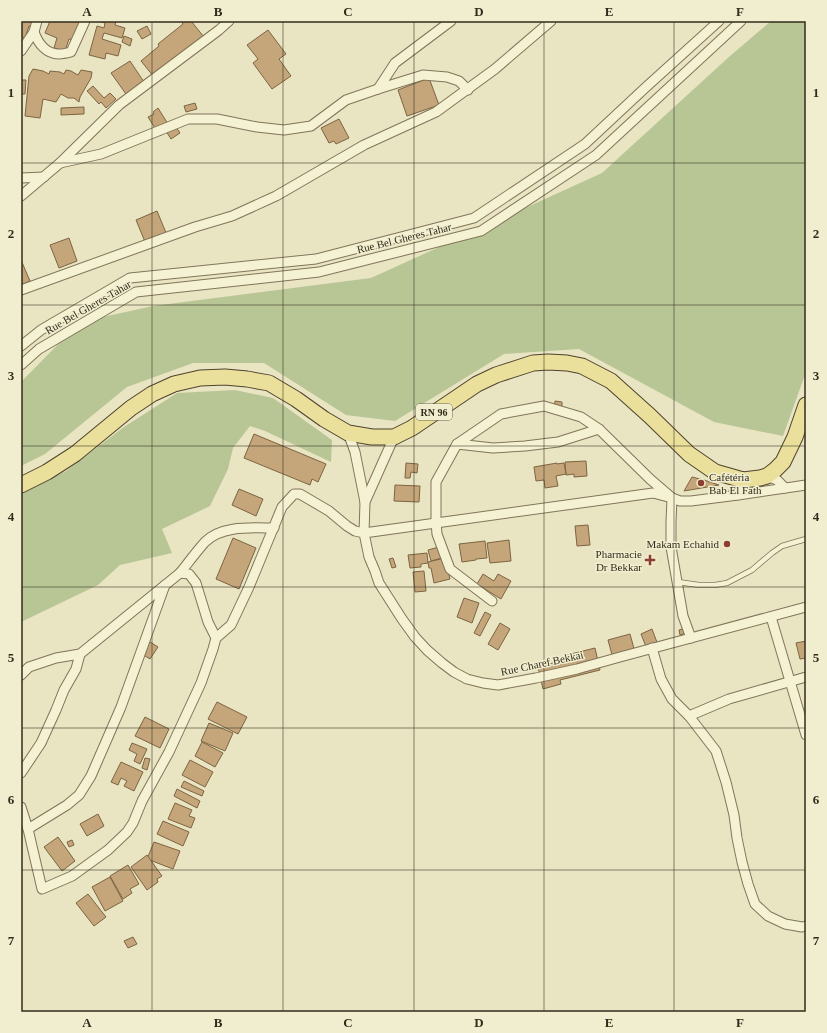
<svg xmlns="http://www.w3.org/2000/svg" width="827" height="1033" viewBox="0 0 827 1033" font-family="'Times New Roman',serif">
<rect width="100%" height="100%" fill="#e9e4c1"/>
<!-- green -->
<g fill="#b8c696">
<polygon points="771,21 806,21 806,372 783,436 714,422 579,349 504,354 395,421 346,415 264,363 193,363 127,387 45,454 21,466 21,382 80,322 153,306 371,278 602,173 730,56"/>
<polygon points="235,390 273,398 332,440 331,462 265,431 250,426 233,448 228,469 210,506 162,529 172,553 120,565 98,585 21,622 21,493 66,471 124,427 177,393"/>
</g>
<!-- building -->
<g fill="#c4a67a" stroke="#7d6442">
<polygon points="21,21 35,21 32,27 29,26 25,38 21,36"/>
<polygon points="50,21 80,21 73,40 69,39 65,51 54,48 57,38 45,33"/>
<polygon points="98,21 116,21 115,25 125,28 122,38 104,33 102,39 121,45 118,56 106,53 105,59 89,55 97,26 104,28 105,23"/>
<polygon points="181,21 191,21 204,37 154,77 141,61 159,46 158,44 183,24"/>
<polygon points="147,26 151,34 142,39 137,31"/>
<polygon points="268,30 286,54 279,59 291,76 272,89 253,63 258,59 247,45"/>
<polygon points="124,36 132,39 130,46 122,42"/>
<polygon points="130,61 144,82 126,94 111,73"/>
<polygon points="33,69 43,71 49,74 50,71 60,72 64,74 66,70 71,71 78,75 81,70 92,72 91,78 80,97 79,102 74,98 68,98 61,94 56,102 43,99 40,118 25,116 29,76"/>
<polygon points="429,78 439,105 407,116 398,90"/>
<polygon points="21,80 26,80 25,94 21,94"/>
<polygon points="93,86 104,98 110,93 116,99 106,108 101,102 99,104 87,91"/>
<polygon points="195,103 197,109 186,112 184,106"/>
<polygon points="84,107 84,114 61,115 61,108"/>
<polygon points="158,108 168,124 172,121 180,133 171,139 166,131 160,136 148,117 154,114 153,112"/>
<polygon points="339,119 349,138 336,144 334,141 329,143 321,128"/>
<polygon points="157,211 169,240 148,249 136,220"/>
<polygon points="69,238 77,261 59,268 50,245"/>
<polygon points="21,260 30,281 21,285"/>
<polygon points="555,401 562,402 562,409 554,409"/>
<polygon points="254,434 326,464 318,482 312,479 310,485 244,458"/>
<polygon points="586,461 587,476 574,477 574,474 566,475 565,462"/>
<polygon points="406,463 418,464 417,473 411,472 410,478 405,478"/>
<polygon points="557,463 557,464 564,463 566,474 556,476 558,486 545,488 544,480 536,481 534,467"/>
<polygon points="692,477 704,480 719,485 684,491"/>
<polygon points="395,485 420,486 419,502 394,501"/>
<polygon points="239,489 263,499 256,516 232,505"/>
<polygon points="588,525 590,545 577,546 575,526"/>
<polygon points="233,538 256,548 239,589 216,579"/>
<polygon points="509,540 511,561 490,563 487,543"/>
<polygon points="485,541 487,558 476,559 476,560 462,562 459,544"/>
<polygon points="439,547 442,558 431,561 428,550"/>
<polygon points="427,553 428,563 421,564 421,567 410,568 408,555"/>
<polygon points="393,558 396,567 392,568 389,559"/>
<polygon points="445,558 450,579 434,583 431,568 429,568 428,562"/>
<polygon points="424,571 426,591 415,592 413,572"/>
<polygon points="483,574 494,581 498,574 511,581 501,599 477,584"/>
<polygon points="464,598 479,603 472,623 457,617"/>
<polygon points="485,612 491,615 480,636 474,633"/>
<polygon points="500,623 510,629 498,650 488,644"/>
<polygon points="685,628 687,633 680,635 679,630"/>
<polygon points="652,629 658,645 647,649 641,634"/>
<polygon points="630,634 636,656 614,662 608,640"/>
<polygon points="147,640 158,647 150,659 139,652"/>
<polygon points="806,641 806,658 800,659 796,643"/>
<polygon points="595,648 600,670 560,680 561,684 543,689 538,667 564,660 563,656"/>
<polygon points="217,702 247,717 238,734 208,719"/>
<polygon points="145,717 169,729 160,748 135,736"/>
<polygon points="209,723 233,733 225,751 201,741"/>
<polygon points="202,742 223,753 215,767 195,756"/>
<polygon points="132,743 147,749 140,764 134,761 137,754 129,750"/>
<polygon points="145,758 150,759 147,770 142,768"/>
<polygon points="190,760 213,772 205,787 182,775"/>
<polygon points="121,762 143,772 134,791 124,786 127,781 121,778 118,785 111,782"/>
<polygon points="184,781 204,791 202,796 181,787"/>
<polygon points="177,789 200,801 197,808 174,796"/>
<polygon points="175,803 192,810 189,816 195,818 191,828 168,819"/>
<polygon points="98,814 104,826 87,836 80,824"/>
<polygon points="163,821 189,832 183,846 157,834"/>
<polygon points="58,837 75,861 62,871 44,847"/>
<polygon points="72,840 74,845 69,847 67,842"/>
<polygon points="154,842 180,851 173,869 147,859"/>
<polygon points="147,855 162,876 157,879 158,882 147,890 131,867"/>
<polygon points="128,865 139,884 130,889 132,893 123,899 110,876"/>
<polygon points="110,877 123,901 105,911 92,887"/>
<polygon points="88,894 106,917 94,926 76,903"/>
<polygon points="133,937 137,944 128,948 124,941"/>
</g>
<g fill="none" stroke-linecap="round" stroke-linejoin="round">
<defs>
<polyline id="lane" points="678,582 699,585 715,585 727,583 752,570 772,553 782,546 806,539"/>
<g id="street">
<path d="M34,32C38,43 46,54 59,54C63,54 67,53 71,52L85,21"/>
<polyline points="21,51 34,32 37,21"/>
<polyline points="378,89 395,63 451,21"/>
<polyline points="60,163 101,154 188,119 217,119 257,127 284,130 311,126 346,100 378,89 423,75 447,77 459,81 468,90"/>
<polyline points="21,178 44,177"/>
<polyline points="21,196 60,163 119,105 219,30 229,21"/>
<polyline points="21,290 195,227 232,216 276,196 364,145 436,112 495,69 551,21"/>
<polyline points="21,346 41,330 130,278 316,259 474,218 585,144 645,88 719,21"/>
<polyline points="21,365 39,349 136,292 319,272 481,231 596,155 741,21"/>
<polyline points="348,433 355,452 365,502"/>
<polyline points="394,437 365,502 364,533 369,557 375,571 379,583 402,619 415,637 427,650 442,663 454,672 467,679 483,683 498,685 536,678 577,669 620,657 806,607"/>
<polyline points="457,444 493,448 525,446 558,442 599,429"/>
<polyline points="767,476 777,480 785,488"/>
<polyline points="738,495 806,485"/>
<path d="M180,573C188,563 196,552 205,542C222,525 252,528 274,528"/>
<polyline points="492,601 450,569 437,534 436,522 436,482 457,444 501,414 544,406 581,417 599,429 650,479 672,498 671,522 671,547 683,616 691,638"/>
<polyline points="771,617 806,735"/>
<polyline points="652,648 661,679 672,699 689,716 716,751 726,782 734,815 737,838 742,862 748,884 755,904 768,916 785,924 802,927 806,926"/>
<polyline points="21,675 29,667 56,658 80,654 180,573 189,574 196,583 208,622 216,638"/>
<polyline points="689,716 729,699 806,677"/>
<polyline points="21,773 41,743 56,710 64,690 76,669 80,654"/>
<polyline points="21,807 28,829 42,889 72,876 108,850 127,832 133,823 142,801 169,752 201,683 213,649 216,638 231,625 249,587 282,507 294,494 300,494 329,511 347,526 355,531 364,533 653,493 672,498 680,501 691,501 738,495 744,480"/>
<polyline points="28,829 67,805 79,795 91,776 121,707 165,585"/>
</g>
<polyline id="primary" points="21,485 47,472 75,454 131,408 152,394 174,384 200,378 225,377 247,379 269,383 296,399 324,419 348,433 372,437 394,437 412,428 477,384 496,375 533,363 548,362 567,363 582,366 611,381 650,416 689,454 715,472 743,480 760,478 767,476 775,470 783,462 795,437 806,405"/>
</defs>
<!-- lane casing -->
<use href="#lane" stroke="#81755a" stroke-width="6"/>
<!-- street casing -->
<use href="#street" stroke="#81755a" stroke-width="11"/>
<!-- primary casing -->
<use href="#primary" stroke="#4e432e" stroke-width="17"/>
<!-- lane -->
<use href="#lane" stroke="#f5f1d3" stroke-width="4.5"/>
<!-- street -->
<use href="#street" stroke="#f5f1d3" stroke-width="9"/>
<!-- primary -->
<use href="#primary" stroke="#eadf9b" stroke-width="15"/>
</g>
<!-- grid -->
<path fill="none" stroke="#322b1d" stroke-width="1" stroke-opacity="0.55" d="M152,21V1012M283,21V1012M414,21V1012M544,21V1012M674,21V1012M21,163H806M21,305H806M21,446H806M21,587H806M21,728H806M21,870H806"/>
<!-- markers -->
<g fill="#8a3f30" stroke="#f1eecf" stroke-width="1.5">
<circle cx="701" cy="483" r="4"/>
<circle cx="727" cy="544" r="4"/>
<path d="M648 554h4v4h4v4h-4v4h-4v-4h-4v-4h4z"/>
</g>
<g text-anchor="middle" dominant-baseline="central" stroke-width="3" stroke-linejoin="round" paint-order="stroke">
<!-- shield labels -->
<rect fill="#f1eecf" stroke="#6b6652" stroke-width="1" x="416" y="404" width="36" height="16" rx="3"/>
<g font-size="10" font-weight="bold" fill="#322b1d">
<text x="434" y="412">RN 96</text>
</g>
<!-- street labels -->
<g font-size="11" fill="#322b1d" stroke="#f1eecf">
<text transform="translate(404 238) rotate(-14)">Rue Bel Gheres Tahar</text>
<text transform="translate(88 307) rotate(-30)">Rue Bel Gheres Tahar</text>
<text transform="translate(542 663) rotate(-12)">Rue Charef Bekkai</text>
</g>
<!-- poi labels -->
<g font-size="11" fill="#322b1d" stroke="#f1eecf" text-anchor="end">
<text x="709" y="477" text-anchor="start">Cafétéria<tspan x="709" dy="13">Bab El Fath</tspan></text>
<text x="719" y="544">Makam Echahid</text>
<text x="642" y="554">Pharmacie<tspan x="642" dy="13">Dr Bekkar</tspan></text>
</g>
</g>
<!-- border -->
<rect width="827" height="1033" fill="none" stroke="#f1eecf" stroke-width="44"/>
<rect x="22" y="22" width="783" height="989" fill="none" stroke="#322b1d" stroke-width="1.5"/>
<g font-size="13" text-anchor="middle" font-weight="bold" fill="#322b1d">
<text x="87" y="16">A</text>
<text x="218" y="16">B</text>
<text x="348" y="16">C</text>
<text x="479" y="16">D</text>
<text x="609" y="16">E</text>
<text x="740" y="16">F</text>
<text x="11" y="97">1</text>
<text x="816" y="97">1</text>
<text x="11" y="238">2</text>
<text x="816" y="238">2</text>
<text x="11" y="380">3</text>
<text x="816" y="380">3</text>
<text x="11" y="521">4</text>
<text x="816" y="521">4</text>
<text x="11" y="662">5</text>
<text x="816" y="662">5</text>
<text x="11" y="804">6</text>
<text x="816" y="804">6</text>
<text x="11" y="945">7</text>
<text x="816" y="945">7</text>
<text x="87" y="1027">A</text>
<text x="218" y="1027">B</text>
<text x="348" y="1027">C</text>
<text x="479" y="1027">D</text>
<text x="609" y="1027">E</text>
<text x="740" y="1027">F</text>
</g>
</svg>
